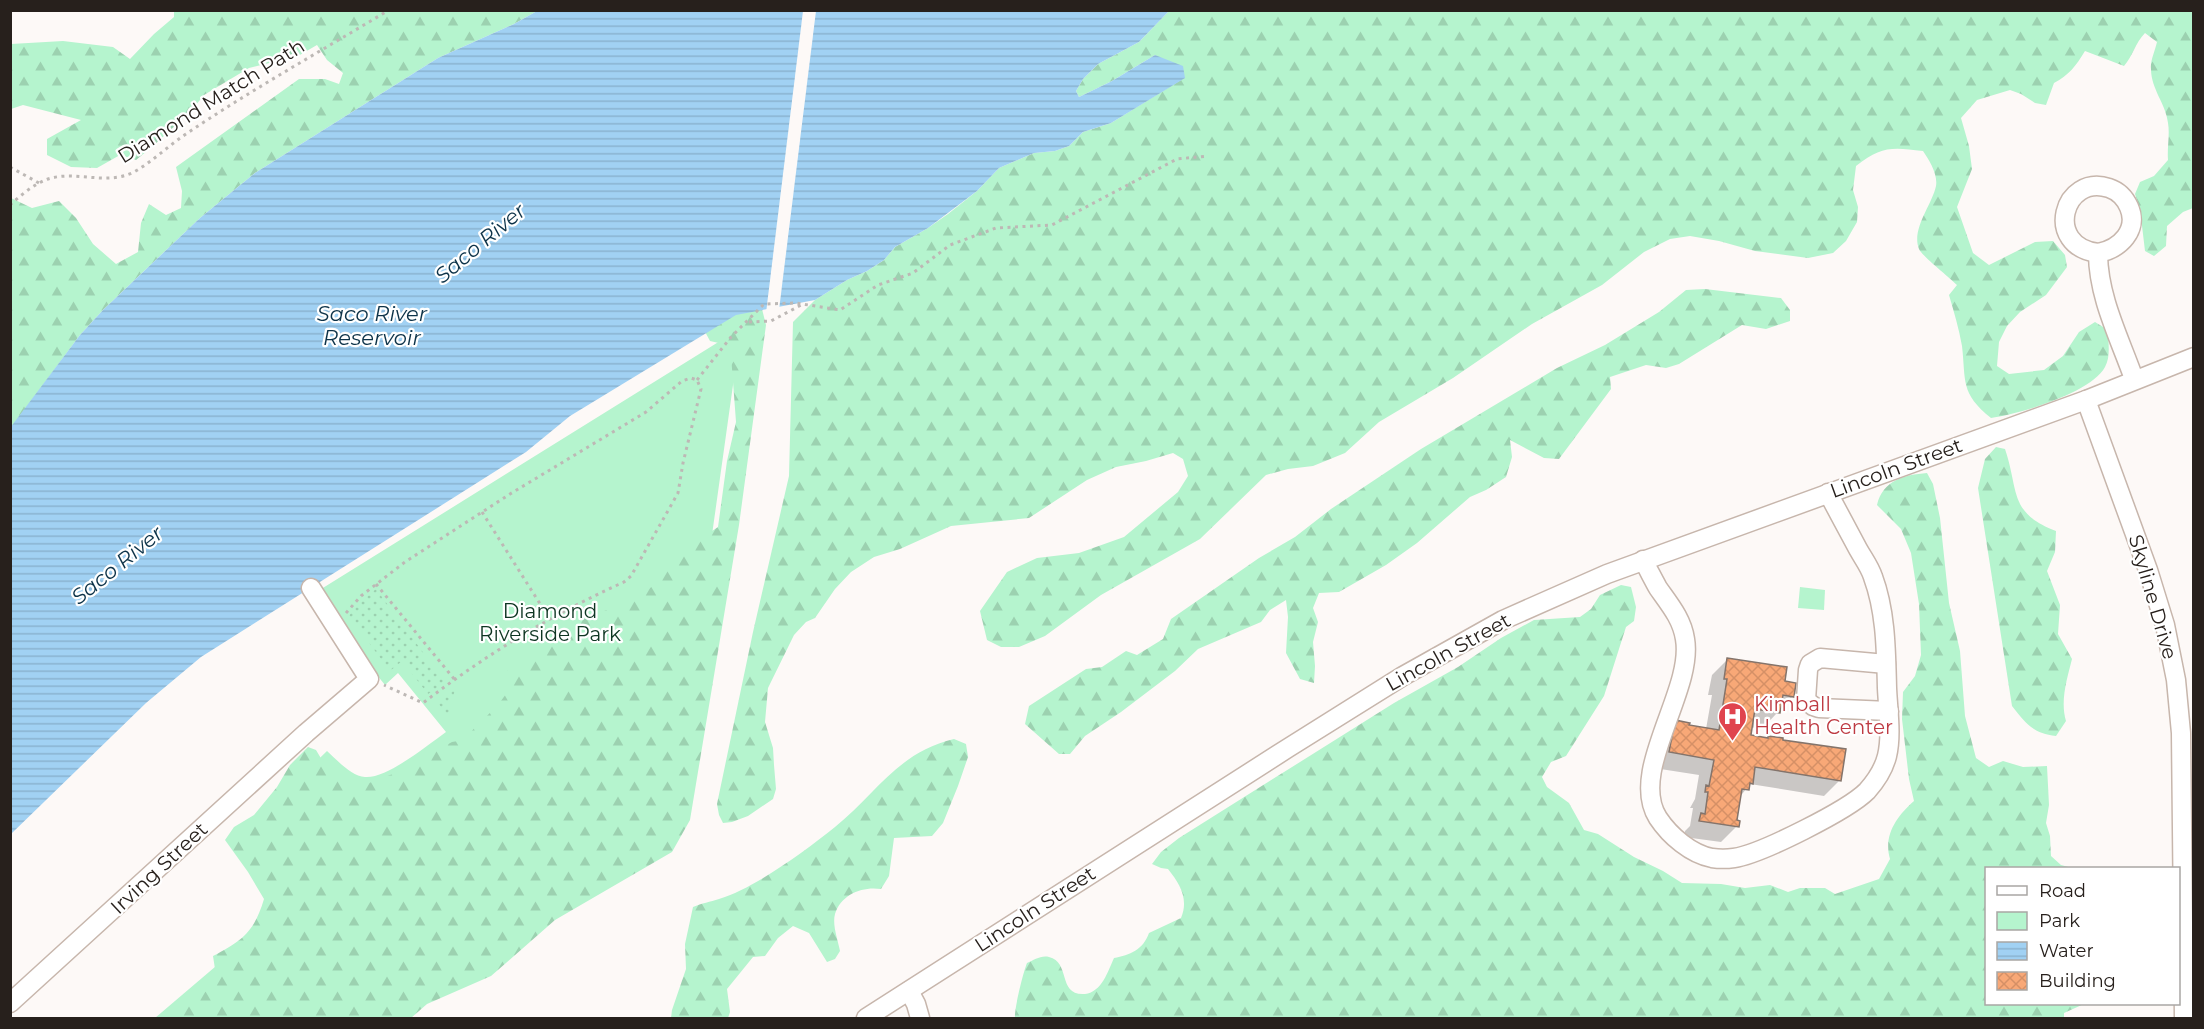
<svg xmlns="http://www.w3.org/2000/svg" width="2204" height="1029" viewBox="0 0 2204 1029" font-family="Montserrat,sans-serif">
<defs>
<pattern id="forest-firs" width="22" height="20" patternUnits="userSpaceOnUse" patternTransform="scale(1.5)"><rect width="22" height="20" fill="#b5f4ce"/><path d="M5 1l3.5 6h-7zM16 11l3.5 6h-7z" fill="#9cd1b0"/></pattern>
<pattern id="garden-dots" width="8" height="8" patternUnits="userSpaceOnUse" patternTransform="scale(1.5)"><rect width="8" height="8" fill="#b5f4ce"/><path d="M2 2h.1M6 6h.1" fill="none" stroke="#9cd1b0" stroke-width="1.8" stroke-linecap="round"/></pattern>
<pattern id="water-rules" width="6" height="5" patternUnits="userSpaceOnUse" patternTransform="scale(1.5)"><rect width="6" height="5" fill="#a1d1f3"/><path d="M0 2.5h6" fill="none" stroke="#8bb3d0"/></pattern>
<pattern id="building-cross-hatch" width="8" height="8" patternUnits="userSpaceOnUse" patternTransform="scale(1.5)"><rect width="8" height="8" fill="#f8a877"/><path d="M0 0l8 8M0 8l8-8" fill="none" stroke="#d59066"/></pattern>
</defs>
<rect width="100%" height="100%" fill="#fdf9f7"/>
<!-- green -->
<g fill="#b5f4ce">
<path d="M741,328L704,592L372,1018H155L282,910L235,841L327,751C337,760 351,776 365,777C387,779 429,744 446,732L398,673L385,685L356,649L318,591Z"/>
<polygon points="1800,587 1825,590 1824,610 1798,608"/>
</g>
<!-- forest -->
<g fill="url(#forest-firs)">
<polygon points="174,11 537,11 514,24 438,58 255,173 200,218 103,310 80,335 11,428 11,198 32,208 59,201 76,218 93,244 116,264 138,252 141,223 149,204 166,215 181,208 182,191 176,167 299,79 325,79 339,84 343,73 327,60 317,45 298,56 249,68 204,95 191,111 153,146 136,160 120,155 97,168 71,167 47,155 47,139 81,120 23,105 11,109 11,44 63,41 113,47 130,59 154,34 174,17"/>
<path d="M1169,11H2193V208L2183,212L2167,226L2166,246L2154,256L2145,251L2140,209L2135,194L2140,182L2154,176L2168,160C2167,148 2170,134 2168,123C2166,104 2151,89 2151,69C2150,61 2155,51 2157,42L2145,33C2135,43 2133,56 2124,66L2085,51C2076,66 2069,75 2054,83L2046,105L2035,103L2021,94L2010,90L1977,100L1961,118L1969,146L1972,169L1957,207L1973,253L1989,265L2035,242L2053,241L2065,255L2067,267L2046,295L2020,312L2007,326L1999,342L1997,366L2009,374L2044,370L2063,356L2079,332L2095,322L2108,330C2108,342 2111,356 2105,367C2091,393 2019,414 1991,418C1960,393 1966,381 1962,346C1959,329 1954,312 1949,295L1957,285C1949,277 1922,256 1919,249C1911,229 1932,205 1936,186C1938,174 1929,160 1923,151C1892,147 1881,146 1856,166L1853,190L1858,207L1857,222L1846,241L1833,253L1808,258L1755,251L1719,241L1690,236L1670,239L1644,252L1602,285L1532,324L1453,378L1379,422L1345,453L1313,466L1288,469L1266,475L1200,539L1101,595L1045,636L1019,647H1001L987,640L980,611L1007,572L1037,558L1079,553L1124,537L1178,492L1188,476L1183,459L1173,453L1146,461L1116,467L1087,480L1029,518L951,526L900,549L874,557L851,572L835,589L815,618L806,622L794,635L768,688L765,722L773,748L774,765L776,789L773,799L748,816L732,822L723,823L719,815L717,804L753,632L789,476L793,322L815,300L847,280L867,271L884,260L895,247L928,228L948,214L977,191L999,168L1034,153L1055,151L1069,146L1083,132L1111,123L1184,78L1155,55L1112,81L1079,97L1076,91L1083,79L1098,64L1139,42Z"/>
<polygon points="1705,289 1781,298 1790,310 1790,321 1766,329 1742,325 1679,364 1666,368 1646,365 1610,377 1611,389 1559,459 1544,458 1510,440 1512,457 1506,477 1486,490 1470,497 1417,543 1386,565 1339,592 1319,593 1313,608 1318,622 1313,642 1315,666 1314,683 1300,679 1286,653 1288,617 1286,600 1270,610 1261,622 1198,649 1175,671 1121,712 1085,736 1070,754 1059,754 1025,724 1029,706 1086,669 1102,667 1126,651 1137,655 1163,639 1171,619 1259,558 1295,537 1331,509 1421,449 1557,368 1605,345 1659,312 1686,290"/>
<path d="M760,301L766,325L739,525L690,820L672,852L555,920L491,976L427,1004L411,1018H163V1016L200,996L217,982L213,956C243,940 254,932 264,899L248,872L225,840L234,827L254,815L277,787L290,765L308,747L316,750L325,765L337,772L369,783L398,772L452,742L464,740C477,723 494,712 506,694L503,683L508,670L528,656L538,645L569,625L614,607L659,583L665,565L682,551L718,527L727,461L736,422L731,355L723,344L710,341L703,328Z"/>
<path d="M1996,447L2005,449C2019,490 2008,513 2056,531L2055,552L2047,571L2060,605L2058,634L2072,659C2067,679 2060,701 2066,721L2056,736C2033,733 2026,724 2012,706L1978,488L1985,459Z"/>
<path d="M1927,473L1933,484L1940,518L1949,603L1960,651L1965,716L1976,758L1989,767L2003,761L2023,767L2047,766L2049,805L2046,823L2050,836L2051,856L2061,865L2072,868H1986V1004H2084L2064,1013V1018H1015C1014,1010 1023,973 1027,963C1034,960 1041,955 1049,957C1071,962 1057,996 1085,994C1102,992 1108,971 1114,958C1130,955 1143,950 1149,933L1181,918C1189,899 1180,884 1168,869L1161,868L1152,864L1161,852L1179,838L1394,703L1458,667L1501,638L1534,620L1580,617L1591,609L1600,595L1621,585L1631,587L1636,607L1634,621L1626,627L1604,696L1566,756L1551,762L1542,777L1547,787L1569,803L1584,830L1598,834L1634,857L1663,871L1682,883L1721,884L1745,888L1770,885L1788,892L1800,888H1825L1835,894L1879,879L1890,859C1883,835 1897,816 1914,801L1909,779L1902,719L1903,692L1915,676L1921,655L1919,604L1911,553L1901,529L1877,505C1883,480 1904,475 1927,473Z"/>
<path d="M954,739L966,744L968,757L958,786L943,823L932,836L894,838L889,876L881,889C863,886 841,894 835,914C832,925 838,940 840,951L835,959L827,962L809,933L793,926L778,938L765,956L753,957L727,989L730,1012L728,1018H671L672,1010L686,969L685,944L693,907C702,903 710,902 719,899C755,888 805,851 835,827C876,794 898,752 954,739Z"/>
</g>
<!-- garden -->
<g fill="url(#garden-dots)">
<polygon points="376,589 445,682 428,694 402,661 390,671 349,616 356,606"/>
<polygon points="456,686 448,715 436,701"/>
</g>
<!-- water -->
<polygon fill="url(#water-rules)" points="537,11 1169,11 1139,42 1098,64 1083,79 1076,91 1079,97 1112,81 1155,55 1183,66 1185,78 1111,123 1083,132 1069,146 1055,151 1034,153 999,168 977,191 928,228 895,247 884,260 867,271 847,280 815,300 736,315 570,416 526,452 201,657 146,703 11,834 10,428 80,335 103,310 200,218 255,173 438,58 514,24"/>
<!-- pier -->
<polygon fill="#fdf9f7" points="803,11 816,11 779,310 766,313"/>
<!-- shadow -->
<polygon fill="#0003" points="1728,659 1783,682 1793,696 1762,729 1750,727 1749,736 1840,780 1824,796 1750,784 1739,798 1735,821 1737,826 1721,842 1684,837 1685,831 1690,826 1693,808 1690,808 1695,799 1699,775 1654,768 1675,722 1706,729 1712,695 1708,695 1712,675"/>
<!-- building -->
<polygon fill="url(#building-cross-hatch)" stroke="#84746b" stroke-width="1.5" points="1727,658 1787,667 1785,681 1796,683 1794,697 1783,695 1780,713 1755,709 1751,735 1768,738 1768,736 1783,738 1783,740 1846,749 1841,781 1755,767 1753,784 1750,783 1749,790 1742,789 1737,820 1740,821 1739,827 1699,821 1701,813 1705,814 1708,792 1705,792 1706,785 1709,786 1714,760 1669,752 1675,720 1690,723 1689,725 1719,730 1727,679 1724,679"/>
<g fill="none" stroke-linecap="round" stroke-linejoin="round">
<defs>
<g id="minor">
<path d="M2098,253C2043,246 2063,173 2109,188C2118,191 2125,198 2129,207C2139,230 2120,249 2098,253C2098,297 2120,339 2134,379"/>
<polyline points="2086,400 2148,570 2165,625 2176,680 2181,733 2184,1018"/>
<path d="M1643,560C1648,569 1653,579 1658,588C1670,605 1682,619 1685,639C1694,691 1628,771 1658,818C1670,836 1691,854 1712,858C1719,859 1727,859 1734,858C1761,854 1848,810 1867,791C1875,782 1884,768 1887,756C1892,735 1888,710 1887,688C1886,651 1886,612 1873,577C1870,567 1863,558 1858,549C1848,530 1838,512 1828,493"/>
<polyline points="1886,664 1820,658 1810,664 1808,670 1806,700 1813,706 1819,708 1889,711"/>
<polyline points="909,991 916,1004 920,1018"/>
<polyline points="10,1003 306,733 369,679 311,588"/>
<polyline points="866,1018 1288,748 1403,676 1503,620 1607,574 2086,400 2194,357"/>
</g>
</defs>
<!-- minor casing -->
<use href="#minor" stroke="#c7b6ac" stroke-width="21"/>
<!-- path -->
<g stroke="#bdb8b5" stroke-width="3" stroke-dasharray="3 4.5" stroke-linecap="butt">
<polyline points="10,167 39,183"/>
<path d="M10,205C21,195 34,184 48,179C75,170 107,186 134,172C152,162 168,146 186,134C251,90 321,51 389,10"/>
<polyline points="749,322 771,321 803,304"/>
<polyline points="697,380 731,337 764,304 796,303 840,310 878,285 913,273 950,245 996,228 1052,225 1177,159 1208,156"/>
<polyline points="482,512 549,618"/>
<polyline points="376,584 455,680"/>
<path d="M346,613L361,596L405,562L510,494L646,412L682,381L691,378L697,380L701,389L683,463L678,493L631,576L624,582C551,615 487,654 423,703L384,685"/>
</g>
<!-- minor -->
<use href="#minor" stroke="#fff" stroke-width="18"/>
</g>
<!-- icons -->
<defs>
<symbol id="hospital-pin" viewBox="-11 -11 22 30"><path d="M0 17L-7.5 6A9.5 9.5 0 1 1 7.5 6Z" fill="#e0444e" stroke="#fff"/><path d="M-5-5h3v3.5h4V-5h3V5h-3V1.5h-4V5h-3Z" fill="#fff"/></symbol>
</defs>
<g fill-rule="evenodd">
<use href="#hospital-pin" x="1716" y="700" width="33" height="45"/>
</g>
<g text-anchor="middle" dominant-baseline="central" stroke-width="4.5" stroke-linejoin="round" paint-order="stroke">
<!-- street labels -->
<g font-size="20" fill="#27201c" stroke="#fff">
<text transform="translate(211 101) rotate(-32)">Diamond Match Path</text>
<text transform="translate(1896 468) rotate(-20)">Lincoln Street</text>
<text transform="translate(2153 597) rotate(74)">Skyline Drive</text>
<text transform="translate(1448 652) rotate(-29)">Lincoln Street</text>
<text transform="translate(159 868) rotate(-43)">Irving Street</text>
<text transform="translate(1035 909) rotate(-33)">Lincoln Street</text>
</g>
<!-- park labels -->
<g font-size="20" fill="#0e3622" stroke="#fff">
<text x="550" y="611">Diamond<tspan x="550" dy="23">Riverside Park</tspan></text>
</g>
<!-- health labels -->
<g font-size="20" fill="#be3a42" stroke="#fff" text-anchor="start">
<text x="1754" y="704">Kimball<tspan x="1754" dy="23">Health Center</tspan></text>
</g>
<!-- water labels -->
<g font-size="21" font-style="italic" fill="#0d3349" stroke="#fff">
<text transform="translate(480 243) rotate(-40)">Saco River</text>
<text x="372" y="313">Saco River<tspan x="372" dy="24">Reservoir</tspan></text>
<text transform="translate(117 565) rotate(-39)">Saco River</text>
</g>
</g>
<!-- border -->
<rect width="2204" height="1029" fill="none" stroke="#27201c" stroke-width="24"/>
<!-- legend -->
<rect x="1985" y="867" width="195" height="138" fill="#ffffff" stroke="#a9a6a4" stroke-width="1.5"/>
<rect x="1997" y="886" width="30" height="9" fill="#ffffff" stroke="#a9a6a4" stroke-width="1.5"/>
<text x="2039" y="897" font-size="18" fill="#27201c">Road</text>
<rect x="1997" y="912" width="30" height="18" fill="#b5f4ce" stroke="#a9a6a4" stroke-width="1.5"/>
<text x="2039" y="927" font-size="18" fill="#27201c">Park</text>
<rect x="1997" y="942" width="30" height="18" fill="url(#water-rules)" stroke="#a9a6a4" stroke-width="1.5"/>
<text x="2039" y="957" font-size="18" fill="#27201c">Water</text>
<rect x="1997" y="972" width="30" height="18" fill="url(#building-cross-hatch)" stroke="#a9a6a4" stroke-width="1.5"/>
<text x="2039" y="987" font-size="18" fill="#27201c">Building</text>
</svg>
